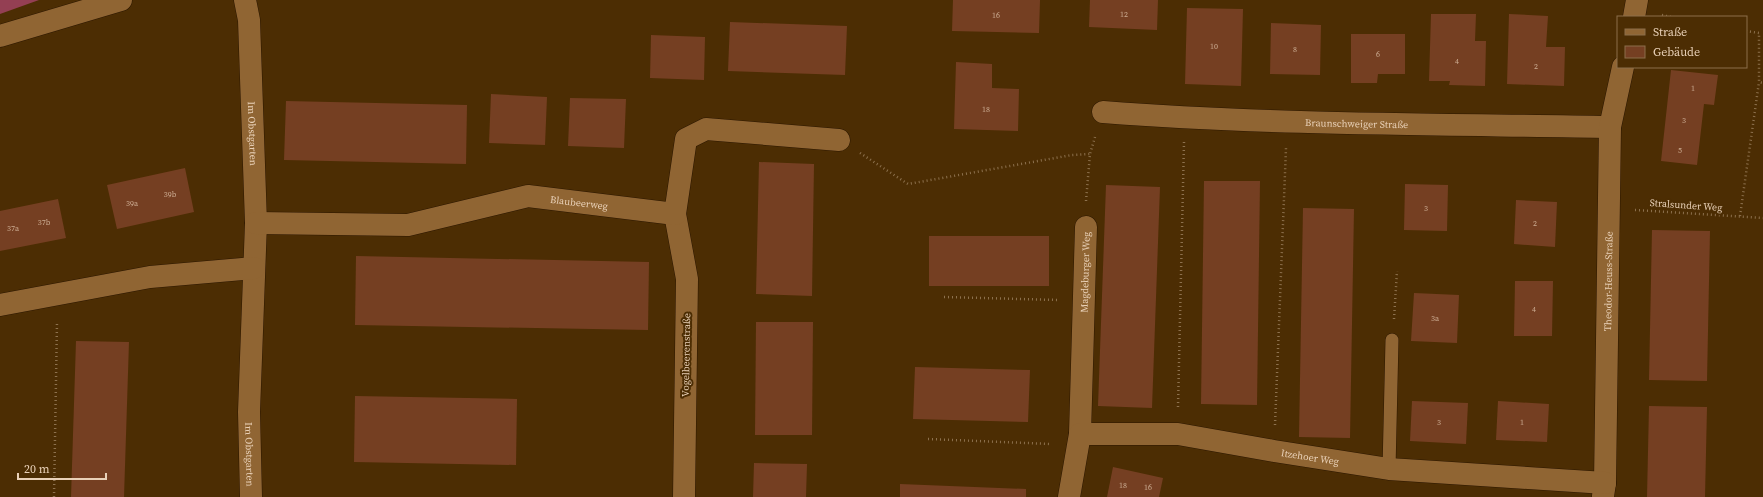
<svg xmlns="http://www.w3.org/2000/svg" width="1763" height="497" viewBox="0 0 1763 497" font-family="'Source Serif 4',serif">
<rect width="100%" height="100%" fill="#4c2d03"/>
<!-- forest -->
<polygon fill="#943f53" points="0,0 39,0 0,14"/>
<!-- building -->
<g fill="#753f22">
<polygon points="953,0 1040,0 1039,33 952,31"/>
<polygon points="1090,0 1158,0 1157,30 1089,27"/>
<polygon points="1187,8 1243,9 1241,86 1185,84"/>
<polygon points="1431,14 1476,14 1475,41 1486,41 1485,86 1449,85 1450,81 1429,81"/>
<polygon points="1509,14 1548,16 1546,47 1565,47 1564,86 1507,84"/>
<polygon points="730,22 847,26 845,75 728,71"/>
<polygon points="1271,23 1321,25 1320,75 1270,74"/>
<polygon points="1351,34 1405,34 1405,74 1378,74 1377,83 1351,83"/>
<polygon points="651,35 705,37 704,80 650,78"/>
<polygon points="956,62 992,64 992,88 1019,89 1018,131 954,129"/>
<polygon points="1671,70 1718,75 1714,105 1704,104 1697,165 1661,161"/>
<polygon points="491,94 547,97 545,145 489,143"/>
<polygon points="570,98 626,99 624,148 568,146"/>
<polygon points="286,101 467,105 466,164 284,160"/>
<polygon points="759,162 814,164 812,296 756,294"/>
<polygon points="185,168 194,212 117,229 107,185"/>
<polygon points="1204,181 1260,181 1257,405 1201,404"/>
<polygon points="1405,184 1448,185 1447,231 1404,230"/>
<polygon points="1106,185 1160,187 1152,408 1098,406"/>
<polygon points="58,199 66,238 0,251 0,211"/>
<polygon points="1516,200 1557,202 1555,247 1514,244"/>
<polygon points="1303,208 1354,209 1350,438 1299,437"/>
<polygon points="1652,230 1710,231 1707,381 1649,380"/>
<rect x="929" y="236" width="120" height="50"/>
<polygon points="356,256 649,262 648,330 355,325"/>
<polygon points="1515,281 1553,281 1552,336 1514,336"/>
<polygon points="1414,293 1459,295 1457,343 1411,341"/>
<polygon points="756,322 813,322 812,435 755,435"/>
<polygon points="76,341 129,342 124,497 71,497"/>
<polygon points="915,367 1030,370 1028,422 913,419"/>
<polygon points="355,396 517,399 516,465 354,462"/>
<polygon points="1412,401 1468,403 1466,444 1410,441"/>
<polygon points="1498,401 1549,404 1547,442 1496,440"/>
<polygon points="1649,406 1707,407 1705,497 1647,497"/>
<polygon points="754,463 807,464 806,497 753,497"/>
<polygon points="1113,467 1163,478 1159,497 1107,497"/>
<polygon points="900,484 1026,489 1026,497 900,497"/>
</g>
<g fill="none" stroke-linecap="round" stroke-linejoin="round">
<defs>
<polyline id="service" points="1389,469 1392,340"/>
<g id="minor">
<path id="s1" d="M245,0L249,20L256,223L249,412L251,497"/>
<polyline points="1634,17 1637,0"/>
<path id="s2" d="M1103,112C1272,125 1441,124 1610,127"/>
<polyline points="675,214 687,279 684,497"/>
<path id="s3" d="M256,223L408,225L528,196L675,214L686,139L706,129L839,140"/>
<polyline points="0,305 150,277 254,268"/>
<path id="s4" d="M1080,434L1086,227"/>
<path id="s5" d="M1603,496L1605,483L1610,127L1623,67"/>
<path id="s6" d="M1069,497L1080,434H1178L1274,451L1389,469L1605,483"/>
</g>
<polyline id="tertiary" points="0,36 121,0"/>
</defs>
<!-- service casing -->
<use href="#service" stroke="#2c1700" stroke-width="14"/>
<!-- minor casing -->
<use href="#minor" stroke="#2c1700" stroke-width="23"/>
<!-- tertiary casing -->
<use href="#tertiary" stroke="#2c1700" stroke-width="23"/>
<!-- path -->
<g stroke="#8d714e" stroke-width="2.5" stroke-dasharray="1 3" stroke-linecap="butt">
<polyline points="1662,15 1671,17"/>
<polyline points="1746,31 1759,33 1759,82 1763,83"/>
<polyline points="860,153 908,184 1072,155 1090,154"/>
<polyline points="1086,201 1090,154 1095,137"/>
<polyline points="1635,210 1763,218"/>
<polyline points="1740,216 1759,82"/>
<polyline points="944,297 1058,300"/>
<polyline points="1394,319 1397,271"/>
<polyline points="1178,407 1184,142"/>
<polyline points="1275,425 1286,148"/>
<polyline points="928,439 1051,444"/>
<polyline points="54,497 57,322"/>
</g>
<!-- service -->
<use href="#service" stroke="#906533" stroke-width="13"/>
<!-- minor -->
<use href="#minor" stroke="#906533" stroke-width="22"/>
<!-- tertiary -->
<use href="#tertiary" stroke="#906533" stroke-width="22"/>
</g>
<g text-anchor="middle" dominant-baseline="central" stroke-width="4" stroke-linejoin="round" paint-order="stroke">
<!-- number labels -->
<g font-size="8" fill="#ccac92">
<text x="1124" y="14">12</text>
<text x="996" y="15">16</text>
<text x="1214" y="46">10</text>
<text x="1295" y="49">8</text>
<text x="1378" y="54">6</text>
<text x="1457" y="61">4</text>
<text x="1536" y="66">2</text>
<text x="1693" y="88">1</text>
<text x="986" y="109">18</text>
<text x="1684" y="120">3</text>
<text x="1680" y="150">5</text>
<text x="170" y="194">39b</text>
<text x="132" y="203">39a</text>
<text x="1426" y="208">3</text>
<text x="44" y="222">37b</text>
<text x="1535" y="223">2</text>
<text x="13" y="228">37a</text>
<text x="1534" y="309">4</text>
<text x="1435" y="318">3a</text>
<text x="1439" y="422">3</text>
<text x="1522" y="422">1</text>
<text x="1123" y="485">18</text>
<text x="1148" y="487">16</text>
</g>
<!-- street labels -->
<g font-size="10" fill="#e9d1b8" stroke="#4c2d03">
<text stroke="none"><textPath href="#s2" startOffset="254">Braunschweiger Straße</textPath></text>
<text stroke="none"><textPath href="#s1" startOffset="134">Im Obstgarten</textPath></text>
<text stroke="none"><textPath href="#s3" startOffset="327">Blaubeerweg</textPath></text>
<text transform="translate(1686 205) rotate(4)">Stralsunder Weg</text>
<text stroke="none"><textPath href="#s4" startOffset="162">Magdeburger Weg</textPath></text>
<text stroke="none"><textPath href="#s5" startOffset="215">Theodor-Heuss-Straße</textPath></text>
<text transform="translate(686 355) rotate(-89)">Vogelbeerenstraße</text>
<text stroke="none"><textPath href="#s1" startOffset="455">Im Obstgarten</textPath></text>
<text stroke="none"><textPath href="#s6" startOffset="296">Itzehoer Weg</textPath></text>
</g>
</g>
<!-- legend -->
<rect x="1617" y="16" width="130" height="52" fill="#4c2d03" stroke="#8b6f4b"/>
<rect x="1625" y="29" width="20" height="6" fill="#906533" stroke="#8b6f4b"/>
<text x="1653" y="36" font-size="12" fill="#e9d1b8">Straße</text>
<rect x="1625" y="46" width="20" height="12" fill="#753f22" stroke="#8b6f4b"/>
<text x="1653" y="56" font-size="12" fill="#e9d1b8">Gebäude</text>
<!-- scale -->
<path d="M18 473v6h88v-6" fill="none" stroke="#e9d1b8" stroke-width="2"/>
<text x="24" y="473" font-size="12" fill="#e9d1b8" stroke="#4c2d03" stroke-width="3" paint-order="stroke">20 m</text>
</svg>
